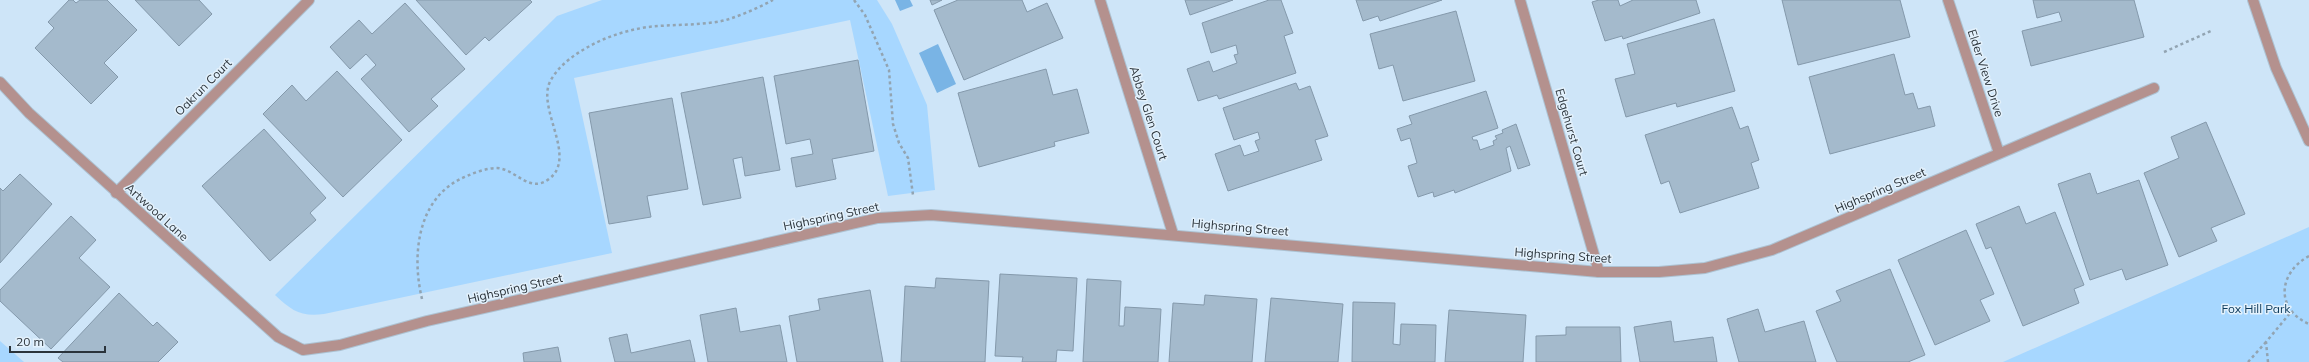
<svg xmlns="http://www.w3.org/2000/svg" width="2309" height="362" viewBox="0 0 2309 362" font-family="Mulish,sans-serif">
<rect width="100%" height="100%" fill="#cee5f8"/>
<!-- green -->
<g fill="#a7d7ff">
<path d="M602,0H877L892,24L927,105L935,190L888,196L850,20L574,78L612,253L324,314C301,317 292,311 275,295L557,16Z"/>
<polygon points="2309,227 2309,362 2003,362"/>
<polygon points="0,341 24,362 0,362"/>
</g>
<!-- water -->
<g fill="#79b4e5">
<polygon points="895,0 910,0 913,6 900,11"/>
<polygon points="938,44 956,84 937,93 919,53"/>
</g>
<!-- building -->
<g fill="#a4bacc" stroke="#8499ab">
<polygon points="69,0 73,0 76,3 80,0 107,0 137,30 104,63 118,77 91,104 35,48 54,28 48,22"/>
<polygon points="135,0 199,0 212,14 179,46"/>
<polygon points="416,0 530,0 532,2 489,41 485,37 466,55"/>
<polygon points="930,0 942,0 932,5"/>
<polygon points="958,0 1022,0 1027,12 1047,3 1063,38 964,80 934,10"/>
<polygon points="1185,0 1233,0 1190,15"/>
<polygon points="1269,0 1281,0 1293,33 1284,36 1296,73 1219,99 1217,95 1198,101 1187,69 1209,61 1213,72 1237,63 1234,55 1238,54 1236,45 1211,53 1202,23"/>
<polygon points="1356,0 1442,0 1380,21 1378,16 1363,21"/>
<polygon points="1599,0 1618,0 1620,6 1633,0 1696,0 1700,13 1623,39 1622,36 1605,41 1592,2"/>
<polygon points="1782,0 1900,0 1910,37 1798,65"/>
<polygon points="2033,0 2134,0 2144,37 2031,66 2022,31 2062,21 2059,12 2037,18"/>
<polygon points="405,3 465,69 431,99 438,106 409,132 361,79 376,65 366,54 350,69 330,47 359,20 372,34"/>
<polygon points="1456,11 1475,81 1403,101 1393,65 1379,69 1370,34"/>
<polygon points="1714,19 1735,91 1677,107 1676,103 1626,117 1615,79 1635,74 1627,44"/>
<polygon points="1894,54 1905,95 1913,93 1918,109 1930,106 1935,126 1830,154 1809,77"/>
<polygon points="858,60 874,151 832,159 836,179 796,187 791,158 813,154 810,139 786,144 774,76"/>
<polygon points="1046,69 1053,95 1077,89 1089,133 1054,142 1055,146 979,167 958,93"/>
<polygon points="337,71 402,140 343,197 263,114 292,85 306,101"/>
<polygon points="763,77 780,170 745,176 742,157 733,159 741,198 703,205 681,93"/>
<polygon points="1296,83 1299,90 1310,86 1328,136 1315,140 1322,160 1228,191 1215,154 1240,145 1244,156 1259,151 1255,141 1260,139 1258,132 1234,140 1223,108"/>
<polygon points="1486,91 1498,128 1472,137 1473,140 1477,140 1480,150 1494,145 1493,141 1497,139 1495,136 1503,133 1502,130 1516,124 1530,165 1518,169 1510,146 1506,148 1511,171 1455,193 1454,190 1434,197 1433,192 1418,197 1408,166 1417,163 1410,138 1401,141 1397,129 1412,124 1409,116"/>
<polygon points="672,98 688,189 647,196 651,217 609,224 589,113"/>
<polygon points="1732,107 1740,129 1748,126 1759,160 1751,163 1759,188 1680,213 1669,181 1661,184 1645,135"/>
<polygon points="2206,122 2245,214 2211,228 2217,241 2179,257 2144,173 2179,158 2171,137"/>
<polygon points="264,129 326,198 310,213 316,220 270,261 202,186"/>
<polygon points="2090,173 2097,194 2139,180 2168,265 2126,280 2122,269 2090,280 2058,184"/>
<polygon points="20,174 52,204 0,263 0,188 3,191"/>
<polygon points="2019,206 2026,224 2055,212 2084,285 2074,289 2079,303 2023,326 1991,247 1986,249 1976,224"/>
<polygon points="71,216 96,240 79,258 110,287 51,349 0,301 0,290"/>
<polygon points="1966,230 1994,294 1980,300 1990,321 1935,345 1898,260"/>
<polygon points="1890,269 1925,355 1908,362 1837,362 1816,311 1841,301 1836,291"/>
<polygon points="1000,274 1077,278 1073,351 1057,350 1056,362 1022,362 1023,357 995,356"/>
<polygon points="936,278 989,281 985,362 901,362 905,286 935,288"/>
<polygon points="1087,279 1121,281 1119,326 1124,326 1125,307 1161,309 1158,362 1083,362"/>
<polygon points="870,290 883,362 797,362 789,316 820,310 818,299"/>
<polygon points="119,293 153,326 157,322 178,342 158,362 63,362 58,358"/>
<polygon points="1205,295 1257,299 1252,362 1169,362 1173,303 1204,305"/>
<polygon points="1271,298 1343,304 1338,362 1265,362"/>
<polygon points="1353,302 1395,303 1393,344 1400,345 1401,324 1436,325 1435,362 1352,362"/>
<polygon points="736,308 740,332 780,325 787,362 708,362 700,315"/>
<polygon points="1758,309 1765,332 1804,321 1816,362 1739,362 1727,319"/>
<polygon points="1449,310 1526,315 1523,362 1445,362"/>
<polygon points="1671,321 1674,342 1713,337 1717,362 1640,362 1634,327"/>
<polygon points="1566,327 1620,327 1621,362 1536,362 1536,336 1566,335"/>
<polygon points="627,334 631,353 690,340 695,362 615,362 609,338"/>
<polygon points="558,347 561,362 524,362 523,353"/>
</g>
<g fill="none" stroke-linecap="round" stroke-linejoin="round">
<defs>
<g id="minor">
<polyline points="1100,0 1173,234"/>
<polyline points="1520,0 1599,272"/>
<polyline points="1948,0 1999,153"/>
<polyline points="0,82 29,113 278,337 303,350 340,345 427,321 878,218 931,215 1004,221 1599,272 1659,272 1705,268 1772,250 2154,88"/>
<polyline points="116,193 309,0"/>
</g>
<polyline id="tertiary" points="2253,0 2276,68 2309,141"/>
</defs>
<!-- minor casing -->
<use href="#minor" stroke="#adc2d2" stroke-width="12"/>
<!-- tertiary casing -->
<use href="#tertiary" stroke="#adc2d2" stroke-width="12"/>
<!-- path -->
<g stroke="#92a4b2" stroke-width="2.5" stroke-dasharray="3 3" stroke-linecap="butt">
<polyline points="854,0 865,15 889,70 893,124 899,143 908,158 913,195"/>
<polyline points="2164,52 2211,31"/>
<path d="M2309,256C2278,273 2275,309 2309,324"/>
<path d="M422,299C411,253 418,195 467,176C476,172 487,168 497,168C516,169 529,194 549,179C577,158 539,112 549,84C554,72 565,62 575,55C597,40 621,31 648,27C673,24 701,26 726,20C742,15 758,8 773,0"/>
<polyline points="2248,362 2266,342"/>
<polyline points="2268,362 2266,342 2291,312"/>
</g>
<!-- minor -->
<use href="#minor" stroke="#b4918e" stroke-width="10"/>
<!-- tertiary -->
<use href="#tertiary" stroke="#b4918e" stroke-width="10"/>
</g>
<g text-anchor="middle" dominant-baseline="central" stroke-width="3" stroke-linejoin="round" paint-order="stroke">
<!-- street labels -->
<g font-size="12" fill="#2b343b" stroke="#e3f1fc">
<text transform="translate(1986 73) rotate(72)">Elder View Drive</text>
<text transform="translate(203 87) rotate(-45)">Oakrun Court</text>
<text transform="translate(1149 113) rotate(72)">Abbey Glen Court</text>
<text transform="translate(1572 132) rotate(74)">Edgehurst Court</text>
<text transform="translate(1880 190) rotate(-23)">Highspring Street</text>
<text transform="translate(157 212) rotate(42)">Artwood Lane</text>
<text transform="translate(831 216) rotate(-12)">Highspring Street</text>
<text transform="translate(1240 227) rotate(5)">Highspring Street</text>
<text transform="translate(1563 255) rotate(4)">Highspring Street</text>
<text transform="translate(515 288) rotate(-13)">Highspring Street</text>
</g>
<!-- park labels -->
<g font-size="12" fill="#0c3a5b" stroke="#e3f1fc">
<text x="2256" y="308">Fox Hill Park</text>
</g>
</g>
<!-- scale -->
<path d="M10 346v6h95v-6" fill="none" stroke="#2b343b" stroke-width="2"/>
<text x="16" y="346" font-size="12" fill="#2b343b" stroke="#e3f1fc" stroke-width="3" paint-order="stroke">20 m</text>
</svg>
